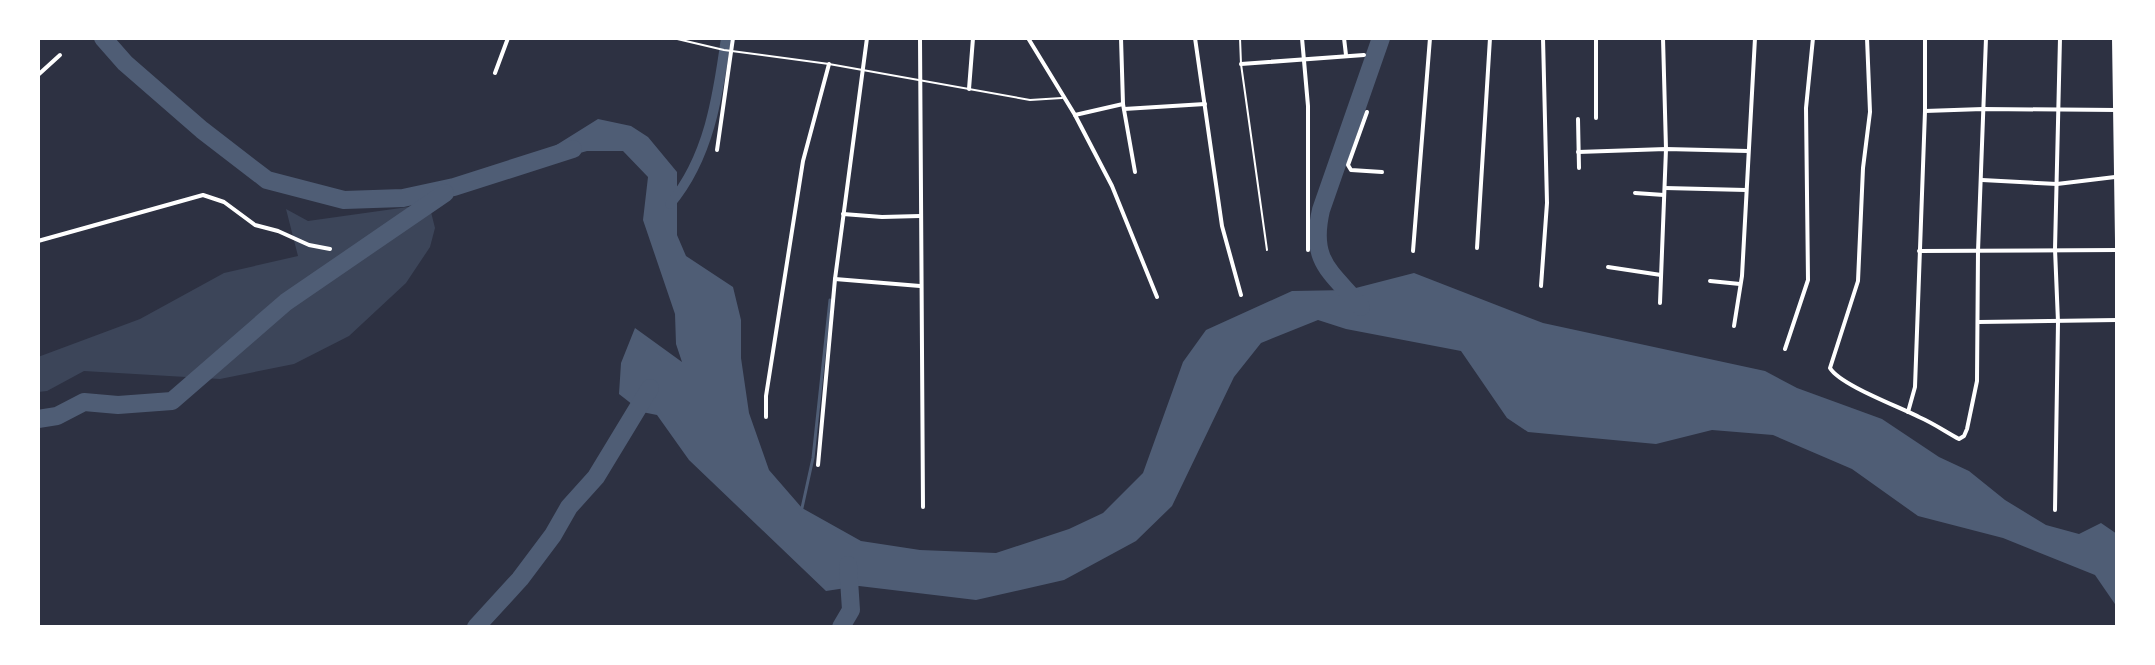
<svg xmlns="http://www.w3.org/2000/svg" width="2155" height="665" viewBox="0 0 2155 665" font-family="Lora,serif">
<rect width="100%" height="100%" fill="#2d3142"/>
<!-- green -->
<polygon fill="#3c4559" points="422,205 431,212 435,228 430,247 406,283 349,336 294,364 220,379 84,371 47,391 38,392 38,357 140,319 224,273 298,256 286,209 308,221"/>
<!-- water -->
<polygon fill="#4f5d75" points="598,119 631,126 648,137 677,172 677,235 686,256 733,287 741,320 741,358 749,413 769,470 802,508 861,541 920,550 996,553 1069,529 1103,513 1143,473 1183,362 1206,330 1292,291 1348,290 1414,273 1543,323 1765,371 1797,388 1882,419 1939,457 1969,471 2005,500 2046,525 2079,534 2101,523 2117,534 2117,607 2095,575 2003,538 1918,516 1852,469 1773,435 1712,430 1656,444 1528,432 1507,418 1461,351 1346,329 1318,320 1261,343 1234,377 1172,506 1136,541 1064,580 976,600 859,586 826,591 689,460 657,415 642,412 619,394 621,363 635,328 682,362 676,344 675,314 643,220 648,177 623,151 587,151 555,160 550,149"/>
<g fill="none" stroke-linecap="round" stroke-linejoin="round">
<!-- stream -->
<polyline stroke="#4f5d75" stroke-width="3" points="802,508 813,458 830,300"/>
<!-- canal -->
<path stroke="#4f5d75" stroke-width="10" d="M670,204C709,158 718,96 726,38"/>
<!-- river -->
<g stroke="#4f5d75" stroke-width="18">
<polyline points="103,38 125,63 202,130 267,180 344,200 403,198 454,187 573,149"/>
<path d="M1361,307C1331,271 1309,262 1321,210L1381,38"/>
<polyline points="38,419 57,416 84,402 118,405 172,401 286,302 445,193"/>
<polyline points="476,627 520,579 553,535 569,507 596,477 650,388"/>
<polyline points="841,627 851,610 848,565"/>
</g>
<!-- service -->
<g stroke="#fff" stroke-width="2">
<polyline points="673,38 724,50 829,64 1030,100 1062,98"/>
<polyline points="1240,38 1241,64 1267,250"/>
</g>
<!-- minor -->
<g stroke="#fff" stroke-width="4">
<polyline points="920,38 923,507"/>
<polyline points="1028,38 1075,115 1112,186 1157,297"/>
<polyline points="1121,38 1123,104 1135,172"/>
<polyline points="1195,38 1222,226 1241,295"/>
<polyline points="1302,38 1308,106 1308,250"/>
<polyline points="1344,38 1346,55"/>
<polyline points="1596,38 1596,118"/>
<path d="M1867,38L1870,112L1863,168L1858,281L1830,368C1840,385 1900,407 1919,417C1933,423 1946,432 1959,439L1964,436L1967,429L1977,381L1978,251L1986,38"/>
<polyline points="2114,38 2117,241"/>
<polyline points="1241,64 1364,55"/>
<polyline points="495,73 508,38"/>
<polyline points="38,75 60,55"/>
<polyline points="969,89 973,38"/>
<polyline points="1124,109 1205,104"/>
<polyline points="1925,111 1983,109 2117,110"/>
<polyline points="1367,112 1348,165 1351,170 1382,172"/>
<polyline points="1075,115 1123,104"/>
<polyline points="1578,119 1579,168"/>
<polyline points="717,150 733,38"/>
<polyline points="1578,152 1666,149 1748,151"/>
<polyline points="1982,180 2057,184 2115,177"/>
<polyline points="1665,188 1746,190"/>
<polyline points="1635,193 1664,195"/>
<polyline points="843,214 882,217 920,216"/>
<polyline points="38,241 203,195 224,202 255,225 278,231 309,245 330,249"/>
<polyline points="1477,248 1490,38"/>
<polyline points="1413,251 1430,38"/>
<polyline points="1919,251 2117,250"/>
<polyline points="1608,267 1661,275"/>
<polyline points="835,279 920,286"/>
<polyline points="1710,281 1740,284"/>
<polyline points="1541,286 1547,203 1543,38"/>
<polyline points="1660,303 1666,149 1663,38"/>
<polyline points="1978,322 2117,320"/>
<polyline points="1734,326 1742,276 1755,38"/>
<polyline points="1785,349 1808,280 1806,108 1813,38"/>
<polyline points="1908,412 1915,387 1925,111 1925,38"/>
<polyline points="766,417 766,396 803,161 829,64"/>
<polyline points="818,465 835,279 867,38"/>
<polyline points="2055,510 2058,322 2055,249 2060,38"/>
</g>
</g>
<!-- border -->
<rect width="2155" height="665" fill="none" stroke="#ffffff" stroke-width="80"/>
</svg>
